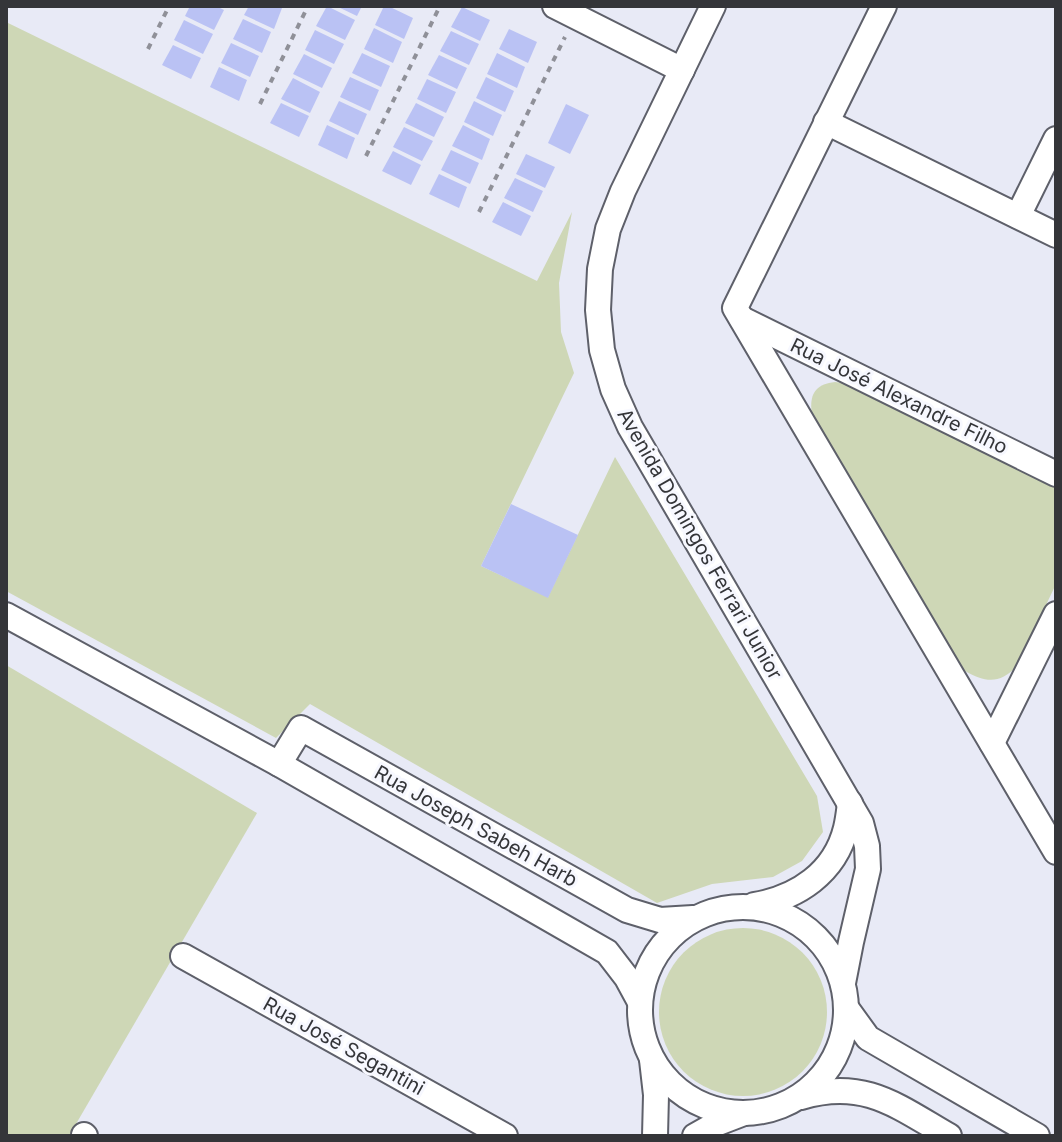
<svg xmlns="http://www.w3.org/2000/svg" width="1062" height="1142" viewBox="0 0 1062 1142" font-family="Inter,sans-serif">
<rect width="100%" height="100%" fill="#e8eaf6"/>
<!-- green -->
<g fill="#ced7b6">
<polygon points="6,22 537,281 572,212 559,283 561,332 574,373 481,566 548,597 615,457 817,796 823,832 802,861 773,877 712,884 657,903 310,704 276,738 6,591"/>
<path d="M835,382L843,383L1056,488V584L1017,666C1000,684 986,683 965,671L812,415C809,396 814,384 835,382Z"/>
<polygon points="6,665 257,813 69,1136 6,1136"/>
<circle cx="743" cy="1012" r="84"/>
</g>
<!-- building -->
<g fill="#bac2f4">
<polygon points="190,6 216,6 224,10 214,30 185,16"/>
<polygon points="249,6 278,6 282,8 274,29 244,15"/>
<polygon points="327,6 355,20 345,40 316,26"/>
<polygon points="336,6 362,6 357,16"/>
<polygon points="384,6 388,6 413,18 404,39 375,25"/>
<polygon points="462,7 490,20 480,41 451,27"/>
<polygon points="243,19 271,32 262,53 233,39"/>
<polygon points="184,20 213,34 203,54 174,40"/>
<polygon points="374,28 402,42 393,63 364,49"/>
<polygon points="509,29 537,42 528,63 499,49"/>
<polygon points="315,30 344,44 334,64 305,50"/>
<polygon points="451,31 479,44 469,65 440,51"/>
<polygon points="231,43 259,56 250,77 221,63"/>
<polygon points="173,45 201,58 191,79 162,65"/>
<polygon points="362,53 390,66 381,87 352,73"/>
<polygon points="497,53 525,67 517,88 487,74"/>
<polygon points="304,54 332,68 322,88 293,74"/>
<polygon points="439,55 467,68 457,89 428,75"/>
<polygon points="219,67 247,80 239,101 210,87"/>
<polygon points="350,77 379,90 370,111 340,97"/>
<polygon points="486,77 514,91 505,112 476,98"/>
<polygon points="293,78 320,92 310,113 281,99"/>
<polygon points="427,79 456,92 446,113 417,99"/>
<polygon points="339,101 367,114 358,135 329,121"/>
<polygon points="474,101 502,115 493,136 464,122"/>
<polygon points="281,103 309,116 299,137 270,123"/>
<polygon points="416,103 444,117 434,137 405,123"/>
<polygon points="566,104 589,115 570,154 548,143"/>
<polygon points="327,125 355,138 347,159 318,145"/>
<polygon points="463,125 490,139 482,160 452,146"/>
<polygon points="404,127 433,141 422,161 393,147"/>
<polygon points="451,150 479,163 470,184 441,170"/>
<polygon points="393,151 421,165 411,185 382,171"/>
<polygon points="526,154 555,167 545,188 516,174"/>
<polygon points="439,174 467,187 459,208 429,194"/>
<polygon points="515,178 543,191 533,212 504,198"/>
<polygon points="503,202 531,216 521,236 492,222"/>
<polygon points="511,504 578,535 548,598 481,566"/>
</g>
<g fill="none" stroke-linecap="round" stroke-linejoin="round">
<defs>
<g id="street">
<polyline points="555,6 682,70"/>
<polyline points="713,6 623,191 608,229 600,269 598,310 602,350 613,389 630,427 861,823 867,846 868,869 851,942 843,983"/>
<polyline points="884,6 735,308 1056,852"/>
<polyline points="826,122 1056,235"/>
<polyline points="1018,216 1056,139"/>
<polyline points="742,319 1056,474"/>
<polyline points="6,615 279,764 607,952 627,978 640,1002"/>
<polyline points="992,743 1056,614"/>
<polyline points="279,764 301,728 627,910 660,920 693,918"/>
<path d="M754,905C797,898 835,873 846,828C848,820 849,811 850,803"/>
<circle cx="743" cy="1010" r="103"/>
<polyline points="183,956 505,1136"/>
<polyline points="847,1009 868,1038 1037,1136"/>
<polyline points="652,1060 656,1095 655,1136"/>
<path d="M801,1097C864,1078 897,1106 949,1136"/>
<polyline points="84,1135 85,1136"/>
<polyline points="695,1136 718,1123 744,1113"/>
</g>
</defs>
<!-- street casing -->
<use href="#street" stroke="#5e606a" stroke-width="28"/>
<!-- path -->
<g stroke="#8f9098" stroke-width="4" stroke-dasharray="6 6" stroke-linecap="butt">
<polyline points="148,49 169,6"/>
<polyline points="260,104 308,6"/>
<polyline points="366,156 440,6"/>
<polyline points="479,212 565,37"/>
</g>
<!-- street -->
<use href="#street" stroke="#fff" stroke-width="24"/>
</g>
<g text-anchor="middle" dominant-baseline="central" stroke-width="6" stroke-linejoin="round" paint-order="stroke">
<!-- street labels -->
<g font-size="20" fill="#343539" stroke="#f7f8ff">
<text transform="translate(899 396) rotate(26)">Rua José Alexandre Filho</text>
<text transform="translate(700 544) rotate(60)">Avenida Domingos Ferrari Junior</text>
<text transform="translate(476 826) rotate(29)">Rua Joseph Sabeh Harb</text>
<text transform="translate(344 1046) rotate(29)">Rua José Segantini</text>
</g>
</g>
<!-- border -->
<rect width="1062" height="1142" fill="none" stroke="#343539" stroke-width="16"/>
</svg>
